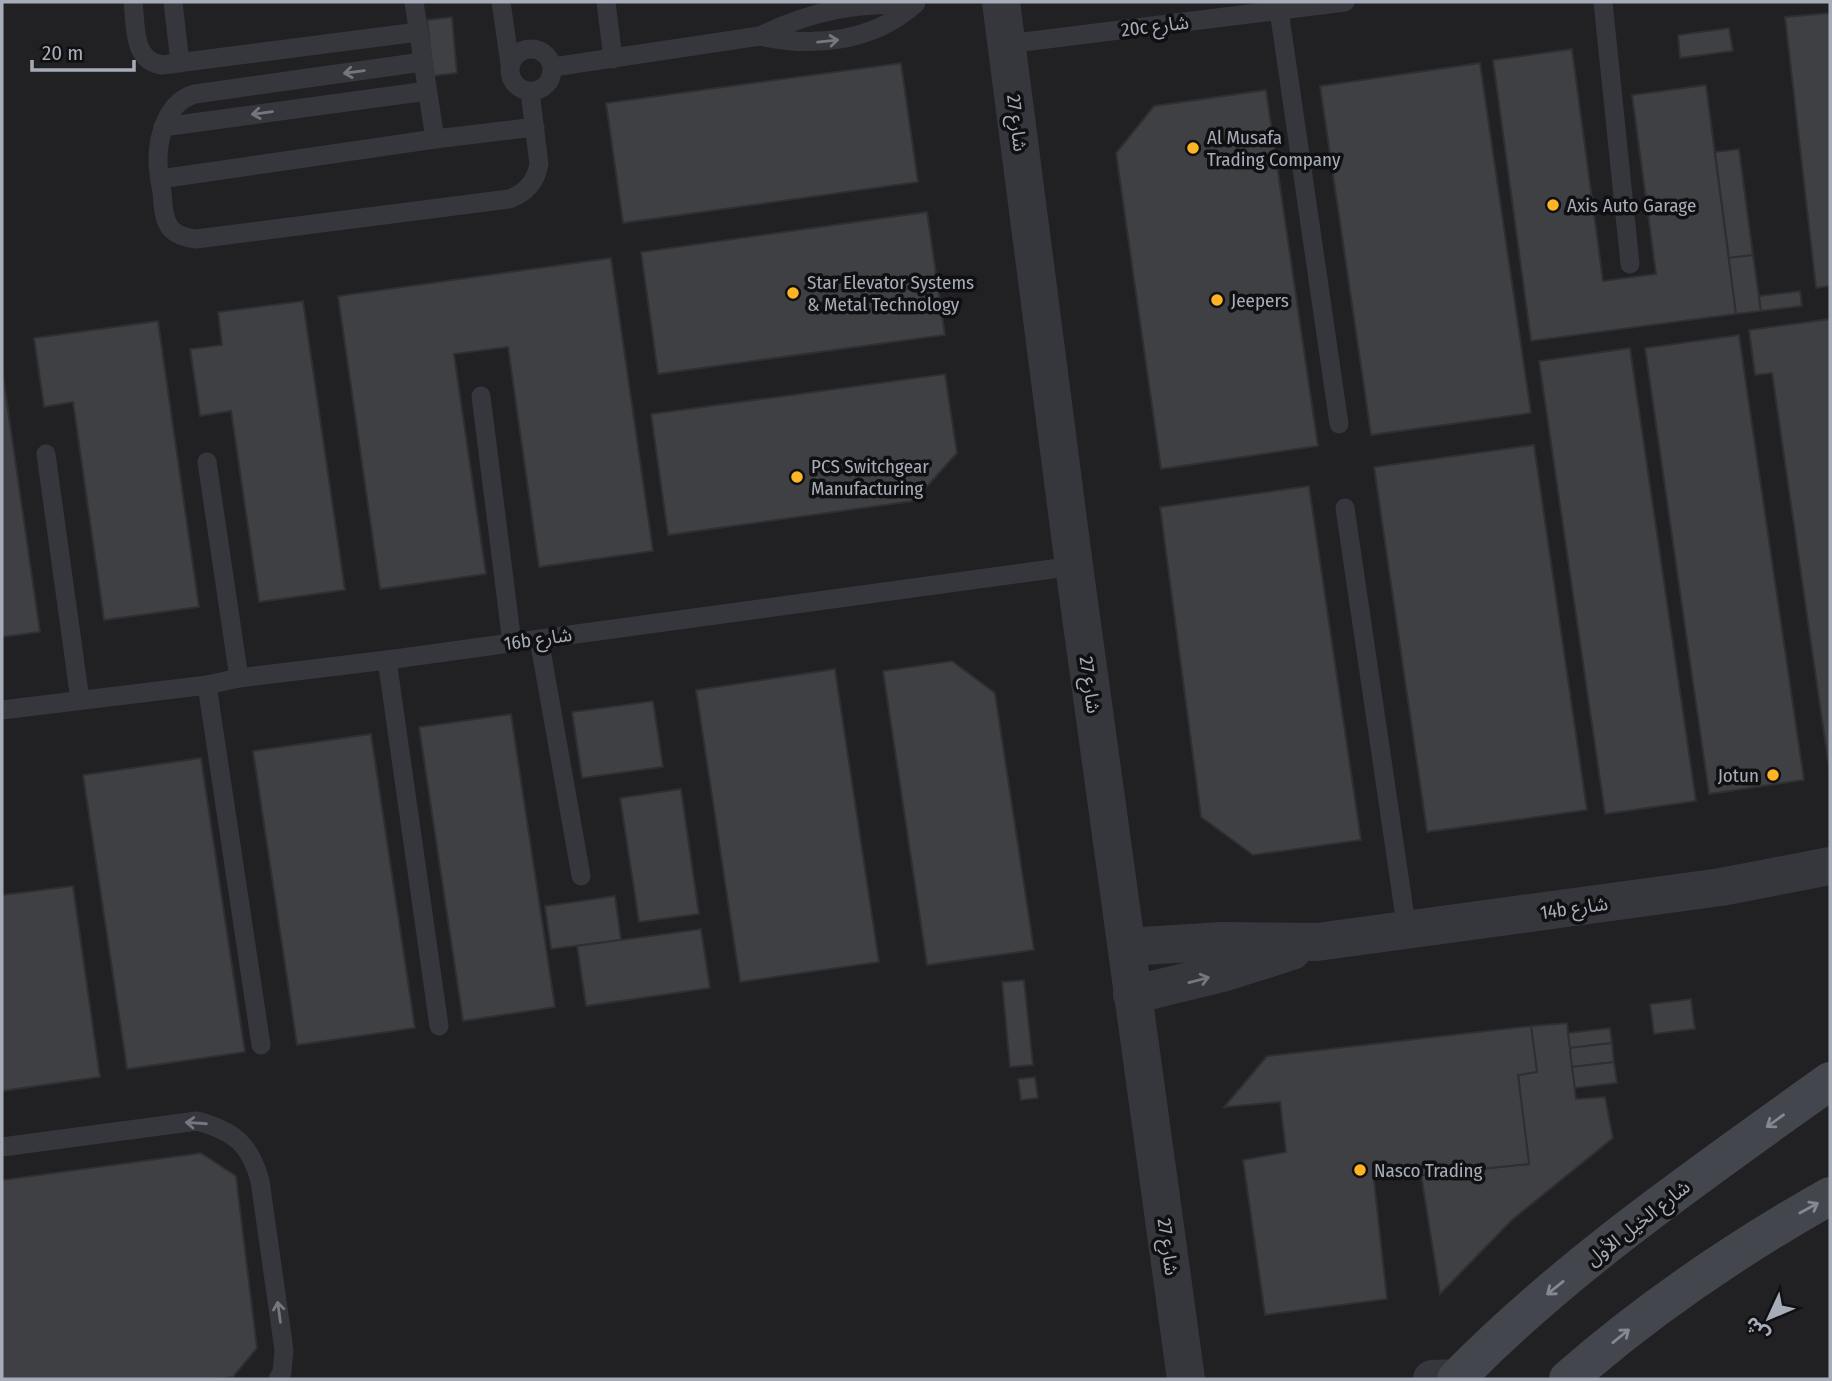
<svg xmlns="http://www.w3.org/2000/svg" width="1832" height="1381" viewBox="0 0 1832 1381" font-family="'Fira Sans Condensed','Noto Sans Arabic',sans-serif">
<rect width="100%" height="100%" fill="#151517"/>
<!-- built -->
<rect fill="#212124" x="2" y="2" width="1828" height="1377"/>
<!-- building -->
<g fill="#3f4044" stroke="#2f2f33" stroke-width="2">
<polygon points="1830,13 1830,286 1816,288 1785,17"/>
<polygon points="452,17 457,73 433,76 427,20"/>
<polygon points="1729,28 1733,51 1680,58 1678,35"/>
<polygon points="1572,49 1603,281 1656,274 1632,95 1706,85 1736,314 1531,341 1493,60"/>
<polygon points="901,63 918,182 623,223 606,103"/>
<polygon points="1480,63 1531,413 1371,435 1320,86"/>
<polygon points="1266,90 1318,446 1161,469 1116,153 1154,106"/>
<polygon points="1739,149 1753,255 1729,258 1715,152"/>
<polygon points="927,212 945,335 658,374 641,252"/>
<polygon points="1753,255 1761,311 1736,314 1729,258"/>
<polygon points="611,258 653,551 539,567 508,347 454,354 486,574 380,589 338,296"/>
<polygon points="1800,291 1802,306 1761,311 1759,296"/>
<polygon points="303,301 345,590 259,602 231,411 200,416 190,349 222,345 218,312"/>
<polygon points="1830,319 1830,775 1772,373 1755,375 1749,330"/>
<polygon points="158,321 199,607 104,620 73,402 44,407 34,338"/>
<polygon points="1739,335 1804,780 1709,794 1645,348"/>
<polygon points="1630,348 1696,801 1605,814 1539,361"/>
<polygon points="2,368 40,632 2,637"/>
<polygon points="945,374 957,453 914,501 668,535 651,414"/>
<polygon points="1534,445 1587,810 1427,832 1374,467"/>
<polygon points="1309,486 1361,840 1253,855 1201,817 1160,507"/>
<polygon points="952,661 995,693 1034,950 927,965 883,671"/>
<polygon points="835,669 879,962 740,982 696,690"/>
<polygon points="653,701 663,767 582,778 572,712"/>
<polygon points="511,714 555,1007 463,1021 419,727"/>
<polygon points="371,734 415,1028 297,1045 253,751"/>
<polygon points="201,758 245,1052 127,1069 83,775"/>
<polygon points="681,789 699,914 639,922 620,798"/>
<polygon points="73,886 100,1077 2,1091 2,895"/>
<polygon points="615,896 621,940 551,949 545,906"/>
<polygon points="701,929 710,988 586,1006 577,946"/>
<polygon points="1024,980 1033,1065 1010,1067 1002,982"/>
<polygon points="1691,999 1695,1029 1654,1034 1650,1004"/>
<polygon points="1567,1023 1576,1099 1605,1097 1613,1138 1512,1220 1440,1294 1421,1175 1529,1164 1518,1075 1537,1072 1531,1026"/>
<polygon points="1531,1026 1537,1072 1518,1075 1529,1164 1374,1180 1387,1299 1265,1315 1243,1160 1286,1152 1280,1102 1224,1107 1267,1056"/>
<polygon points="1610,1028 1612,1043 1570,1048 1568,1033"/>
<polygon points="1612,1043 1614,1062 1572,1067 1570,1048"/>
<polygon points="1614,1062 1617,1083 1575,1088 1572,1067"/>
<polygon points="1035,1077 1038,1098 1021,1100 1018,1079"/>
<polygon points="201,1153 236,1176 257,1348 233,1377 217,1379 2,1379 2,1180"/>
</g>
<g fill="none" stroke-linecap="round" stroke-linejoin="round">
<!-- service -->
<g stroke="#36373c" stroke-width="19">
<path d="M133,2C136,25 132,61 162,65L418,32"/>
<polyline points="173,2 180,63"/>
<polyline points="414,2 435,139"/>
<polyline points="501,2 510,64"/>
<polyline points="606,2 613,59"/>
<polyline points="1603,2 1630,264"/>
<polyline points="1279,10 1339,424"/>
<path d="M760,36C813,48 874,42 916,3"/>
<polyline points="1007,44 1345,2"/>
<circle cx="531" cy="70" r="21"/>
<path d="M422,62L195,94C168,101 158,134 158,160C158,171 160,182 162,192C163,204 163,219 171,229C178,236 187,238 196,239L509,199C526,193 536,182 539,164L530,92"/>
<path d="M553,67L760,36C811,11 856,2 914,5"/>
<polyline points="163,127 427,91"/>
<polyline points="160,179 435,139 535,127"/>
<polyline points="481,396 512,643"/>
<polyline points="46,454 80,700"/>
<polyline points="207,462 239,678"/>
<polyline points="1345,508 1407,931"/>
<polyline points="539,639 581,876"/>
<polyline points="387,660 439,1026"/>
<polyline points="207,685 261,1045"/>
<polyline points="2,710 207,685 239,678 387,660 1074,566"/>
<path d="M2,1147L197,1121C234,1131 250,1144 260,1181L284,1350L282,1372L278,1379"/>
</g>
<!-- minor -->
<g stroke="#36373c" stroke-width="38">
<polyline points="1001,2 1074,566 1186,1379"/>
<polyline points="1127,947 1222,941 1317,942 1721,887 1830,866"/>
<polyline points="1132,995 1226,972 1292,951"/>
<polyline points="1432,1379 1458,1378"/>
</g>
<!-- secondary -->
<g stroke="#44464d" stroke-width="38">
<path d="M1456,1379C1566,1266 1702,1173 1830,1081"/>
<path d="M1568,1379C1648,1309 1738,1248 1830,1196"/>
</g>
</g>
<!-- one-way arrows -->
<defs><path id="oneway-shaft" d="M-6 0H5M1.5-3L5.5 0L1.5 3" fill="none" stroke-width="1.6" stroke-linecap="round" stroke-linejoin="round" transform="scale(1.75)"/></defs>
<g stroke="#747780">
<use href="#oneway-shaft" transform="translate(828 41) rotate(-6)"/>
<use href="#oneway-shaft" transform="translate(354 72) rotate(172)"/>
<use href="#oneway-shaft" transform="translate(262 113) rotate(172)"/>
<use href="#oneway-shaft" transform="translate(1199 980) rotate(-15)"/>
<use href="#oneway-shaft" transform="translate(196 1123) rotate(-176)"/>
<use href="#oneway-shaft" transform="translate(279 1312) rotate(-98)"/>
</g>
<g stroke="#848893">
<use href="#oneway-shaft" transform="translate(1775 1121) rotate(144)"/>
<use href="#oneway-shaft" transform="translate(1809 1208) rotate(-29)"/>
<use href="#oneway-shaft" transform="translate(1555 1288) rotate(141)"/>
<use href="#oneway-shaft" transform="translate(1621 1336) rotate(-39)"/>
</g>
<!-- markers -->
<g fill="#ffb425" stroke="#101012" stroke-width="2.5">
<circle cx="1193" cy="148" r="7"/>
<circle cx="1553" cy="205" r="7"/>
<circle cx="793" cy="293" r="7"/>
<circle cx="1217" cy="300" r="7"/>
<circle cx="797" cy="477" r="7"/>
<circle cx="1773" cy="775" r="7"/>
<circle cx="1360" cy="1170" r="7"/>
</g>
<g text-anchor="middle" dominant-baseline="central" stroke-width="7" stroke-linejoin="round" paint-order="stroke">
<!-- street labels -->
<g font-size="19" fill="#a6acb8" stroke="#101012">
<text transform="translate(1155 26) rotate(-7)">20c شارع</text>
<text transform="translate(1017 123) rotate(83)">شارع 27</text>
<text transform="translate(538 639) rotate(-8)">16b شارع</text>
<text transform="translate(1090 685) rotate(82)">شارع 27</text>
<text transform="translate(1574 908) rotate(-8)">14b شارع</text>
<text transform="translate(1638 1223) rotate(-38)">شارع الخيل الأول</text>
<text transform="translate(1168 1247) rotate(82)">شارع 27</text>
</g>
<!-- poi labels -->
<g font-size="19" fill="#a6acb8" stroke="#101012" text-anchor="start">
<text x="1207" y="137">Al Musafa<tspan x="1207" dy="22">Trading Company</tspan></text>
<text x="1567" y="205">Axis Auto Garage</text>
<text x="807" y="282">Star Elevator Systems<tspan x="807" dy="22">&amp; Metal Technology</tspan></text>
<text x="1231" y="300">Jeepers</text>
<text x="811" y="466">PCS Switchgear<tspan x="811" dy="22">Manufacturing</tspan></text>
<text x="1759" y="775" text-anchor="end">Jotun</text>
<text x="1374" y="1170">Nasco Trading</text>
</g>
</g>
<!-- border -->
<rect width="1832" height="1381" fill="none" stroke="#a6acb8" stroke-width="7"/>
<!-- north arrow -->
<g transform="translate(1769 1318) rotate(226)" stroke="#101012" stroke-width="5" paint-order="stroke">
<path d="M0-5L12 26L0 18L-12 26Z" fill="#a6acb8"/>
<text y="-10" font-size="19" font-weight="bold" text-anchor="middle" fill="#a6acb8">ش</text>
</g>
<!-- scale -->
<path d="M32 60v10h102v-10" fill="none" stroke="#a6acb8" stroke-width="3.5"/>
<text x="42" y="60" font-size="21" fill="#a6acb8" stroke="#101012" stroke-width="5" paint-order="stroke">20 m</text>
</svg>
